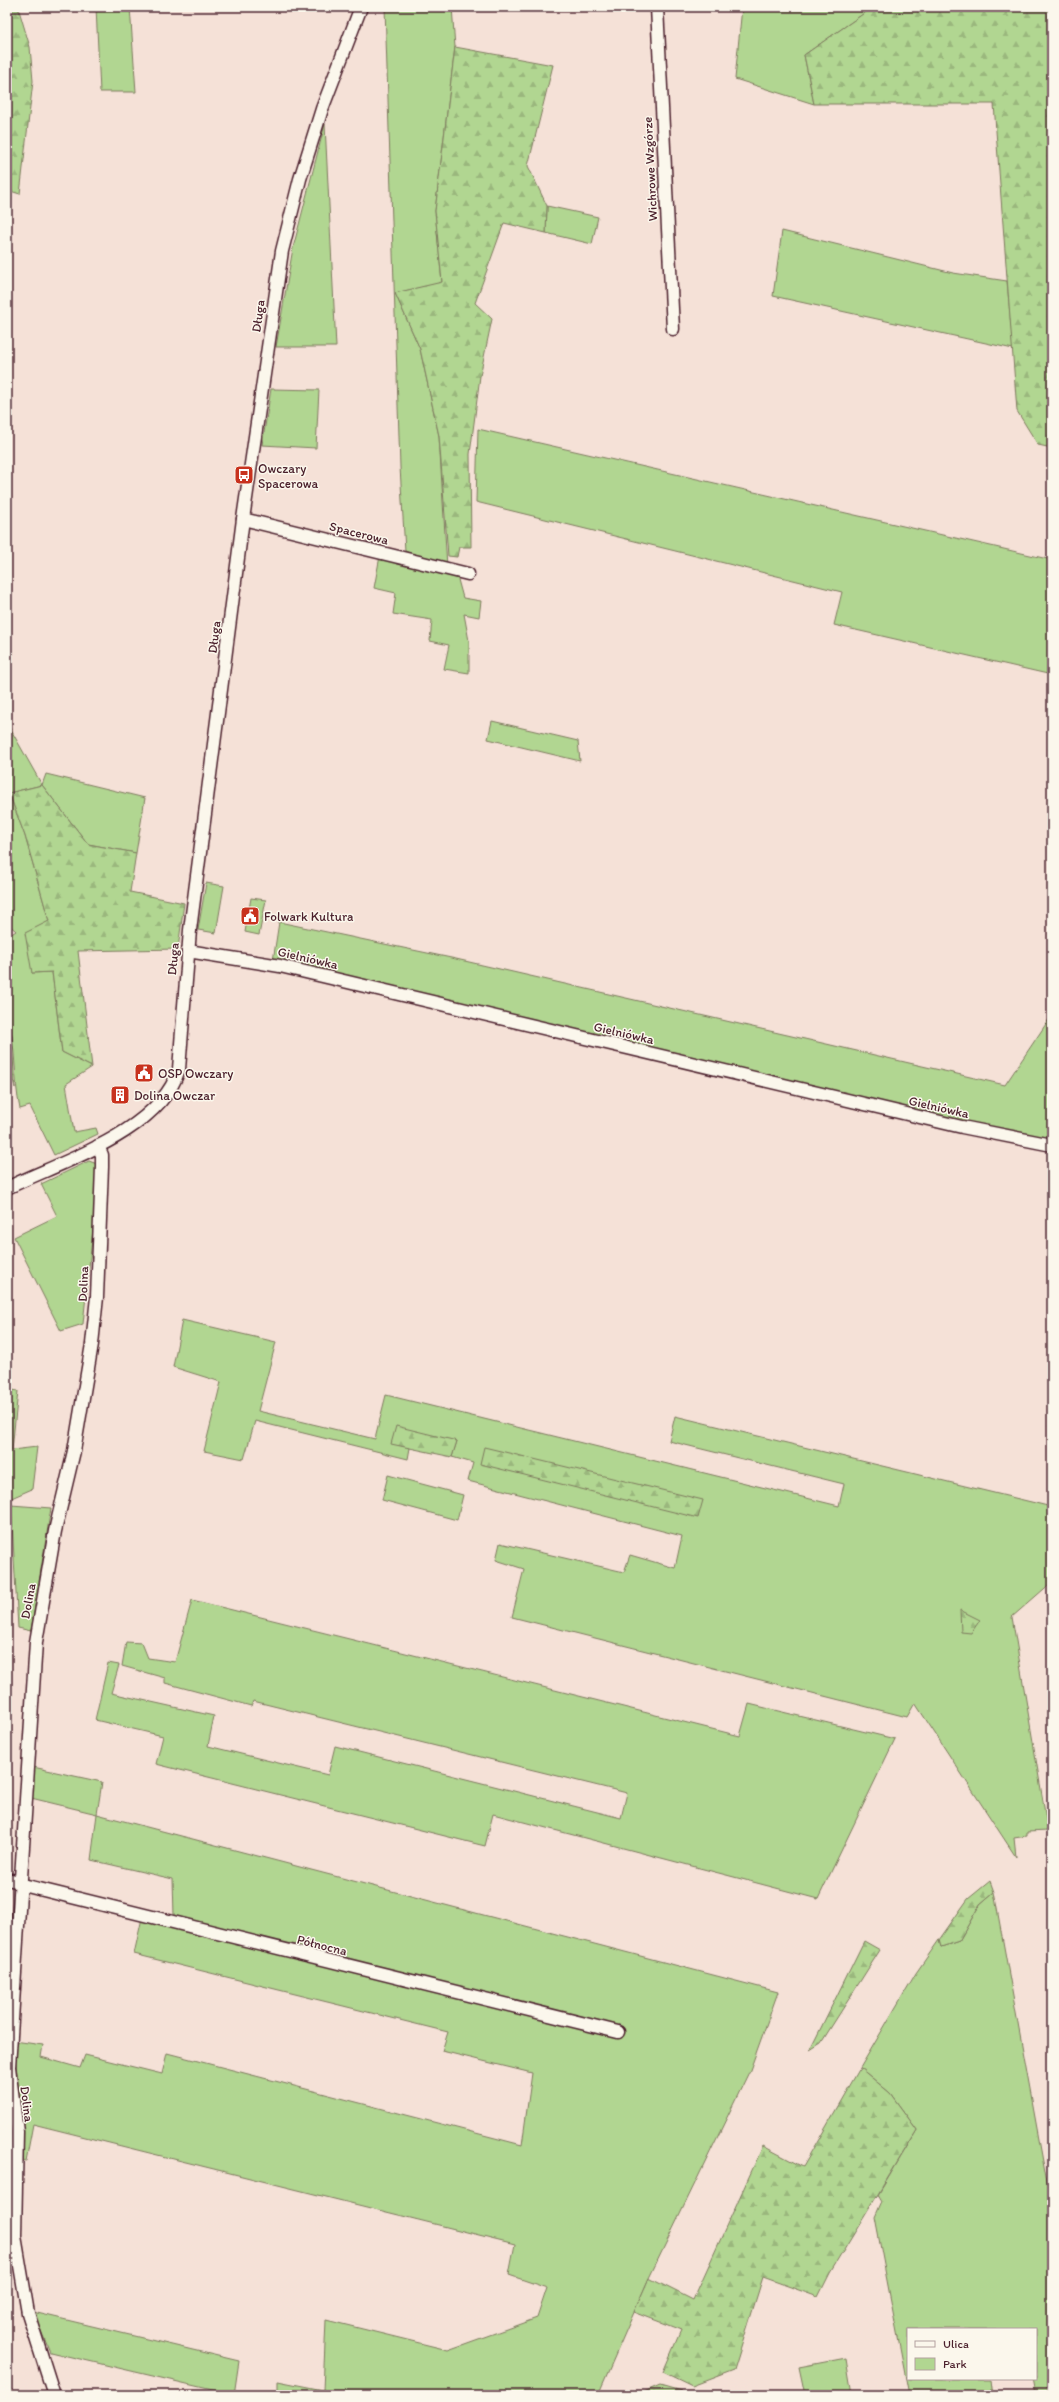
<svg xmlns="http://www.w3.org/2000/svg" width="1059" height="2402" viewBox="0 0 1059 2402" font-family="Itim,sans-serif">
<defs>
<pattern id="forest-firs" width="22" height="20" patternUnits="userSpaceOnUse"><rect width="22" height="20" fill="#b1d691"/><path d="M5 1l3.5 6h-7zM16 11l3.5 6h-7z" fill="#9ab77d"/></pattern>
</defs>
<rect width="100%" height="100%" fill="#f5e1d7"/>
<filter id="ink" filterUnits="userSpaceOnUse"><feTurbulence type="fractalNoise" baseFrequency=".025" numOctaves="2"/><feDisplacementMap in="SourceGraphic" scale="8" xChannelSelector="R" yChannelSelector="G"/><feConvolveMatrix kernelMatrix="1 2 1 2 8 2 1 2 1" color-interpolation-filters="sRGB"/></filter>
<g filter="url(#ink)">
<!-- green -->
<g fill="#b1d691" stroke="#7e7a5e">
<polygon points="96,7 130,7 136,92 100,92"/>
<polygon points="385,7 452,7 455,47 435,211 442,283 395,293 420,349 439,436 447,567 405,551 400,467"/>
<polygon points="742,7 873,7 804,55 814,104 735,79"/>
<polygon points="325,124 336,347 276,347 293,248"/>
<polygon points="547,206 598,217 592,244 546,233"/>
<polygon points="782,231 953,273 1007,281 1013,349 773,296"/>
<polygon points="271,389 319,390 316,448 262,445"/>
<polygon points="478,429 1052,560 1052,675 834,625 842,592 476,502"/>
<polygon points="380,556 457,576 463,598 481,601 479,617 464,614 469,641 469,673 444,669 449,645 430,641 432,620 393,614 396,593 374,588"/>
<polygon points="492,721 578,741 580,761 488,739"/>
<path d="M7,723L42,785L46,774L145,798L136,853L88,844L42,785L9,793L25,836L49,921L32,973L52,972L62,1052L92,1067L66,1084L74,1132L96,1128L98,1134L54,1155L30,1106L20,1109C13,1078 17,1044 7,1014V937L16,931L7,923Z"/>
<polygon points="206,883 224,886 216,933 198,930"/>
<polygon points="251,898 266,900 259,935 245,932"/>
<polygon points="279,922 456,959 1005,1085 1050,1018 1052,1019 1052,1140 975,1127 273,961"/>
<polygon points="89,1161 97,1164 94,1220 83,1324 61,1331 14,1237 57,1216 41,1184"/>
<polygon points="182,1320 276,1342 258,1411 375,1439 386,1395 839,1506 844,1484 669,1441 675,1416 1052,1507 1052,1582 1012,1617 1048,1831 1027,1832 1027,1836 1014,1838 1016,1857 915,1703 907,1717 512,1617 524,1569 496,1560 500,1543 624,1572 630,1555 675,1568 682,1536 468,1481 473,1463 452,1457 457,1441 392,1443 410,1448 408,1459 255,1421 244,1459 204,1451 221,1382 173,1367"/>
<polygon points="7,1389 18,1391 12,1450 37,1447 32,1489 7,1500"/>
<polygon points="388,1475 463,1495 457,1520 382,1500"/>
<polygon points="11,1505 51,1508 31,1631 18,1628"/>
<polygon points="192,1600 740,1736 749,1704 895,1739 818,1899 493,1814 485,1846 156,1764 163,1736 95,1720 108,1663 119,1665 111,1693 214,1716 208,1746 328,1775 335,1746 621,1818 627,1793 253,1701 251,1706 165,1683 165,1678 122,1666 126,1642 142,1643 148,1658 175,1662"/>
<polygon points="33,1767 102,1782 97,1814 778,1992 750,2070 649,2278 598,2395 278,2395 278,2381 323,2390 326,2320 448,2350 537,2318 547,2288 509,2275 515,2244 33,2124 26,2161 20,2160 21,2119 14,2041 43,2045 41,2057 80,2068 85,2055 162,2074 167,2053 522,2145 532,2073 442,2051 448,2032 134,1954 144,1909 174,1916 173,1879 91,1860 97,1814 31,1798"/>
<polygon points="994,1892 1052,2211 1052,2395 1034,2395 1031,2379 1036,2379 1036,2329 908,2329 908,2379 989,2379 991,2395 909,2395 875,2218 882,2202 878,2195 917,2130 890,2093 860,2068 916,1973 939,1940 941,1947 959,1941 980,1904"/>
<polygon points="33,2312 239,2361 234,2395 50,2352"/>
<polygon points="846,2358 852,2395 805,2395 799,2367"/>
</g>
<!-- forest -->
<g fill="url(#forest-firs)" stroke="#7e7a5e">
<polygon points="7,7 18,7 30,47 33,81 20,194 7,190"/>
<polygon points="873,7 1052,7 1052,448 1038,445 1017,411 994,104 814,104 804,55"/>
<polygon points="455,47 553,65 528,166 547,206 546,233 504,223 475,303 492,319 480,376 470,454 471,547 459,547 457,557 448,556 439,436 420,349 395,293 442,282 435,211"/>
<polygon points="42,785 88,844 136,853 130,892 184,903 178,949 78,951 92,1067 62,1052 52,972 32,973 25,933 49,921 25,836 9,793"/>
<polygon points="7,1014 11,1026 15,1088 7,1054"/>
<polygon points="396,1426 457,1441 452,1457 391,1444"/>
<polygon points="484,1447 703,1500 698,1518 480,1464"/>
<polygon points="960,1610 980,1620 971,1633 961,1632"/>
<polygon points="990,1881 994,1892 980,1904 959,1941 941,1947 939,1940 968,1899"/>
<polygon points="864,1941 880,1950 821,2043 810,2050"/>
<polygon points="860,2068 890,2093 917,2130 830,2273 818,2297 763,2277 734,2370 692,2386 663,2372 681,2330 634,2312 649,2278 693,2300 763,2146 803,2167"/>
<polygon points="660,2385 681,2391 673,2395 637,2395"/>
</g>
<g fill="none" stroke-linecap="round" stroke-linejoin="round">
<defs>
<g id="minor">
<polyline points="657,7 673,329"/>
<polyline points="243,519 468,574"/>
<polyline points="188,951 280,966 962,1127 1052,1145"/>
<path d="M7,1188C62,1161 160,1132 179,1069L190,930L243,519L282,251L300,179L322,109L361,7"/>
<polyline points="7,1879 20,1882"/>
<polyline points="19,1884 618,2032"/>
<polyline points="54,2395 28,2313 15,2236 17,2132 9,2067 36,1642 55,1531 74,1451 92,1344 97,1297 102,1167 102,1155 98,1146"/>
</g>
</defs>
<!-- minor casing -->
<use href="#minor" stroke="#4a1f2b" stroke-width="15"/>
<!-- minor -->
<use href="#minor" stroke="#fbf7ec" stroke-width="12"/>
</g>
</g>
<!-- icons -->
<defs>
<symbol id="bus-square" viewBox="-11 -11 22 22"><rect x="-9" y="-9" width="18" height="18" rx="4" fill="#c8321e" stroke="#fbf7ec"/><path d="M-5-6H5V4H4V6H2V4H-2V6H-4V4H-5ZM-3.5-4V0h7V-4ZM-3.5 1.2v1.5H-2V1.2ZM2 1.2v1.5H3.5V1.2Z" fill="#fff"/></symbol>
<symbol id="civic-square" viewBox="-11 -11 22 22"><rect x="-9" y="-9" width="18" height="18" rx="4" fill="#c8321e" stroke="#fbf7ec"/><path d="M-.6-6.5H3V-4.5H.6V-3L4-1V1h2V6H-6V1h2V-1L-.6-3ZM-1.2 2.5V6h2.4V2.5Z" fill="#fff"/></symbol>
<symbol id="building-square" viewBox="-11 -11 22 22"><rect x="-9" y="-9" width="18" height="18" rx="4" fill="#c8321e" stroke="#fbf7ec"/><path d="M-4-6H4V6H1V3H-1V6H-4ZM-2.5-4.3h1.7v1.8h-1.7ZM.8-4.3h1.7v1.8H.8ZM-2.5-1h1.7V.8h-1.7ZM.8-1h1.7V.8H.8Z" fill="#fff"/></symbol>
</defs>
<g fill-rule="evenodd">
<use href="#bus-square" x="233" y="464" width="22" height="22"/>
<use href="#civic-square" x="239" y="905" width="22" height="22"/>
<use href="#civic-square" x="133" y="1062" width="22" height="22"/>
<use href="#building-square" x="109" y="1084" width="22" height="22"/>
</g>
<g text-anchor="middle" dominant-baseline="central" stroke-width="3" stroke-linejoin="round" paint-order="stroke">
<!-- street labels -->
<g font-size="13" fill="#4a1f2b" stroke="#fbf7ec">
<text transform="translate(650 169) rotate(-93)">Wichrowe Wzgórze</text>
<text transform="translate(258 316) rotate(-82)">Długa</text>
<text transform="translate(359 533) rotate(14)">Spacerowa</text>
<text transform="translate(214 637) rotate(-83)">Długa</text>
<text transform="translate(308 958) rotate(13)">Gielniówka</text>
<text transform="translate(173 959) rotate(-85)">Długa</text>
<text transform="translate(624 1033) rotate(13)">Gielniówka</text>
<text transform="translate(939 1107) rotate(13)">Gielniówka</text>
<text transform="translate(83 1284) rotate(-88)">Dolina</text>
<text transform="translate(28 1601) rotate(-80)">Dolina</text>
<text transform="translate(322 1945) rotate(14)">Północna</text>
<text transform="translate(27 2104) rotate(83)">Dolina</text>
</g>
<!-- poi labels -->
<g font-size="13" fill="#4a1f2b" stroke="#fbf7ec" text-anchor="start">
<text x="258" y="468">Owczary<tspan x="258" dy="15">Spacerowa</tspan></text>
<text x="264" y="916">Folwark Kultura</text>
<text x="158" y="1073">OSP Owczary</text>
<text x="134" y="1095">Dolina Owczar</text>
</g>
</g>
<!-- margin -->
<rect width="1059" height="2402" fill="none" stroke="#fbf7ec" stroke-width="24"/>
<rect x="12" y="12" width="1035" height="2378" fill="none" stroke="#4a1f2b" stroke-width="1.5" filter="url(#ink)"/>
<!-- legend -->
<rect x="907" y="2328" width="130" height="52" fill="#fbf7ec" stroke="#b4a19f"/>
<rect x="915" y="2341" width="20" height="6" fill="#fbf7ec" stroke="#b4a19f"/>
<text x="943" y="2348" font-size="12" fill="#4a1f2b">Ulica</text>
<rect x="915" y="2358" width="20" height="12" fill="#b1d691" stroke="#b4a19f"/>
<text x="943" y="2368" font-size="12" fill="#4a1f2b">Park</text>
</svg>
